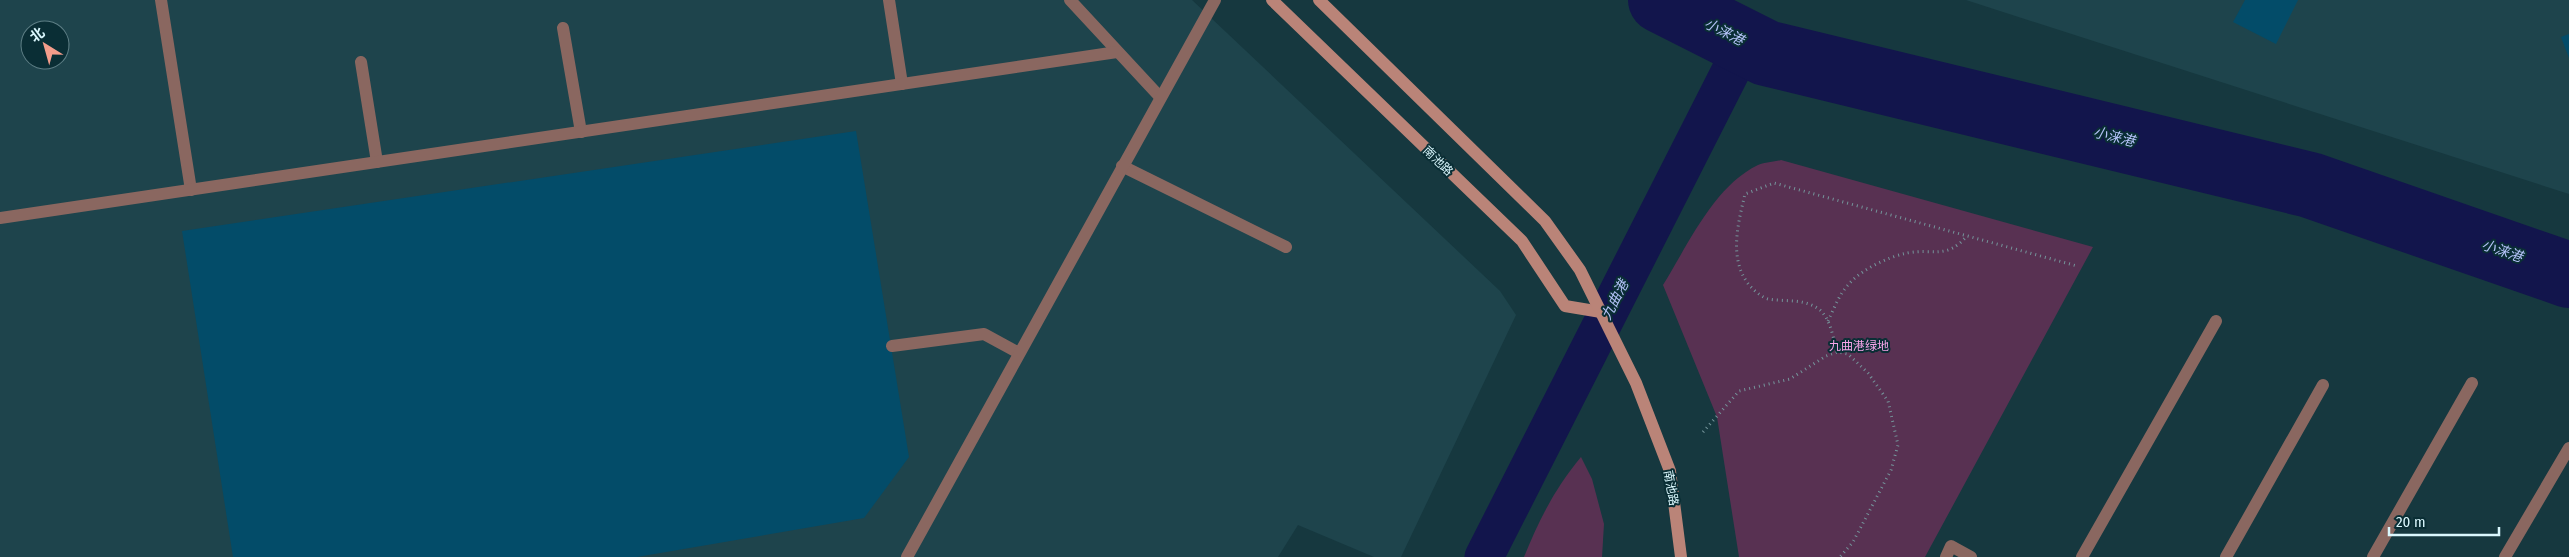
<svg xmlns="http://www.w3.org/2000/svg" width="2569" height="557" viewBox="0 0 2569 557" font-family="'Fira Sans Condensed','Noto Sans SC',sans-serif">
<rect width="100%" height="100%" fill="#16383f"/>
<!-- built -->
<g fill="#1e444c" fill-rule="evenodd">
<path d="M0,0H1192L1500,291L1516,315L1401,557H1374L1298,525L1278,557H0ZM30,30H60V60H30Z"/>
<polygon points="1966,0 2569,0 2569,194"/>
</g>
<!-- green -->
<g fill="#583152">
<path d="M1781,160L2093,247L1925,557H1739L1717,417L1663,285C1688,245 1714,186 1758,165C1765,162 1774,162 1781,160Z"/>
<path d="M1581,457L1592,479L1604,524L1602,557H1524C1539,520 1555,488 1581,457Z"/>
</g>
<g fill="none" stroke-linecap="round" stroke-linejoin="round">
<!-- canal -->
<polyline stroke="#12154c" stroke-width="39" points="1484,557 1745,43"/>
<!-- river -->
<polyline stroke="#12154c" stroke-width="66" points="1661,0 1766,53 2310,185 2569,275"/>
</g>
<!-- building -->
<g fill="#034c69">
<polygon points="2245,0 2298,0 2276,44 2233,22"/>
<polygon points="2569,34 2569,58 2561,37"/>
<polygon points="856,131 909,457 864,518 637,557 233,557 182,231"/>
</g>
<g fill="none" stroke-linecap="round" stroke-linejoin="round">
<!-- path -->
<g stroke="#75959b" stroke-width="3" stroke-dasharray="1 4" stroke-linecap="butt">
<path d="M1828,321C1834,309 1839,294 1849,284C1862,269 1888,257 1907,253C1934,248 1946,260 1967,236"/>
<path d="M1837,352C1833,338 1831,320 1820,310C1805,298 1785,302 1768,299C1761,297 1755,291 1750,286C1728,260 1738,224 1745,194L1774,183L2077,266"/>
<polyline points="1703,432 1739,391 1790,379 1826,356 1837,352 1848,354 1868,373 1888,401 1898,445 1891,470 1853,542 1840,557"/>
</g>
<!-- lane -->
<g stroke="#8a6760" stroke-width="12">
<polyline points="161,0 191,190"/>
<polyline points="889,0 902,84"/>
<polyline points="1070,0 1160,97"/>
<polyline points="563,28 581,132"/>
<polyline points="361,62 377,162"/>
<polyline points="1122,166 1286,247"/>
<polyline points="0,218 1117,52"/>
<polyline points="892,346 984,334 1019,353"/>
<polyline points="907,557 1215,0"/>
<polyline points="1946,557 1951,546 1971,557"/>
<polyline points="2082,557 2216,321"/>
<polyline points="2226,557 2323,385"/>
<polyline points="2373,557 2472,383"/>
<polyline points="2505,557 2569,448"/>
</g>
<!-- secondary -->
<g stroke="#ba8478" stroke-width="12">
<polyline points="1272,0 1522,241 1565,306 1601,312"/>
<polyline points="1319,0 1545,221 1580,270 1636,383 1670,471 1681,557"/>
</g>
</g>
<g text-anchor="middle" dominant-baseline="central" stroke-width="4" stroke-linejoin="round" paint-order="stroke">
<!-- street labels -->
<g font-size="12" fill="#daf7fd" stroke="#0a2e35">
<text transform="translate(1438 161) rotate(44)">南池路</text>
<text transform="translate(1671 488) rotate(80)">南池路</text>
</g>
<!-- park labels -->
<g font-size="12" fill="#f7a5e9" stroke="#0a2e35">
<text x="1859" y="346">九曲港绿地</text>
</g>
<!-- water labels -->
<g font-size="14" font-style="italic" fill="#b5c3f9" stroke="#0a2e35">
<text transform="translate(1724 32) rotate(27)">小涞港</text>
<text transform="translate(2114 137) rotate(14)">小涞港</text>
<text transform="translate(2502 251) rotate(19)">小涞港</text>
<text transform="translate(1615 300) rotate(-63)">九曲港</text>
</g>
</g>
<!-- north arrow -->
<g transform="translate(45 45) rotate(323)"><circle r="24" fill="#0a2e35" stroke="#5d7e85"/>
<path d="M0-4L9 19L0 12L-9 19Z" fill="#f49d8b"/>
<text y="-8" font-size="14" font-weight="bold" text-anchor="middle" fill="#daf7fd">北</text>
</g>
<!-- scale -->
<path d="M2389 527v8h110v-8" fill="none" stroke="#daf7fd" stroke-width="2.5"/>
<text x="2396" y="527" font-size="15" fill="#daf7fd" stroke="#0a2e35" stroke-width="4" paint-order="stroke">20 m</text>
</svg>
